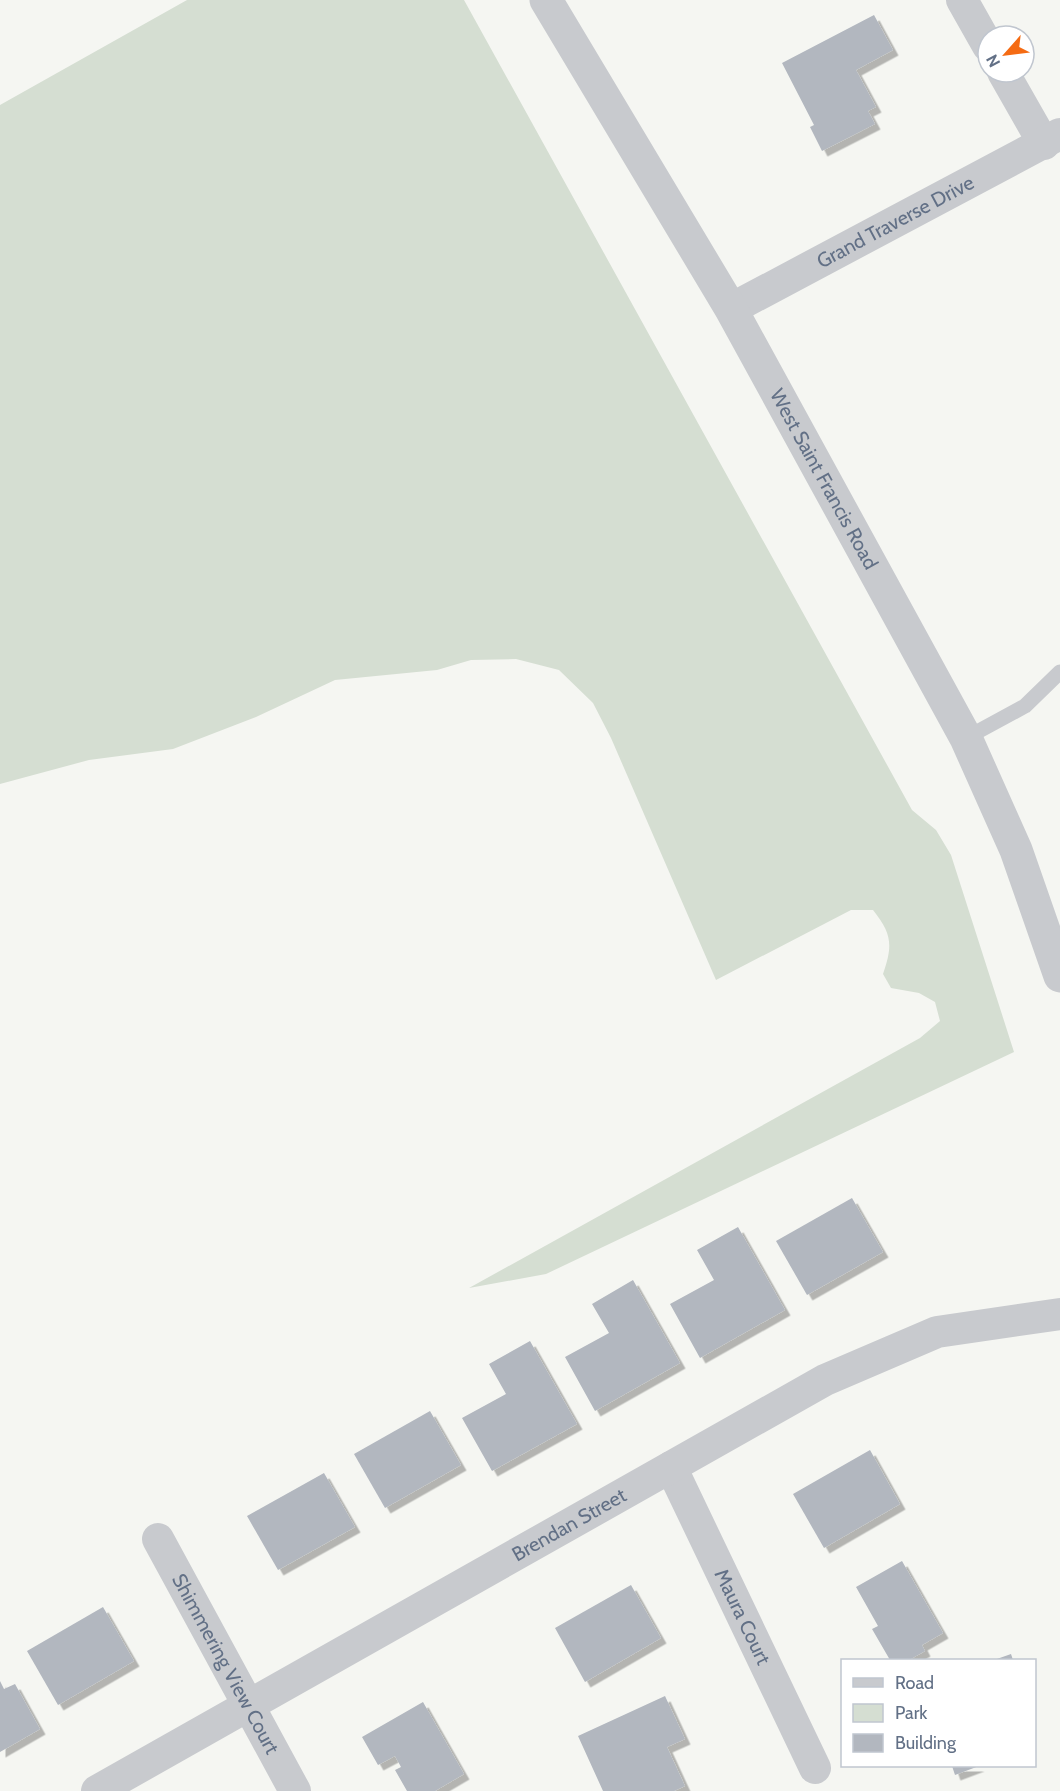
<svg xmlns="http://www.w3.org/2000/svg" width="1060" height="1791" viewBox="0 0 1060 1791" font-family="Cabin,sans-serif">
<defs>
<filter id="shadow"><feDropShadow dx="5.5" dy="5.5" stdDeviation="0" flood-color="#0004"/></filter>
</defs>
<rect width="100%" height="100%" fill="#f5f6f2"/>
<!-- green -->
<path fill="#d5ded2" d="M187,0H464L912,810L936,830L951,855L1014,1052L546,1274L469,1288L920,1038L940,1021L935,1002L919,993L891,988L883,974C893,945 892,934 873,910H851L716,980L611,738L593,703L559,670L516,659L471,660L437,670L335,680L256,717L173,749L89,760L0,784V105Z"/>
<!-- building -->
<g fill="#b2b7bf" filter="url(#shadow)">
<polygon points="874,15 893,50 856,70 876,107 868,111 875,124 822,151 810,127 814,125 782,63"/>
<polygon points="852,1198 883,1252 807,1295 776,1241"/>
<polygon points="738,1227 785,1310 700,1358 670,1304 714,1280 697,1250"/>
<polygon points="633,1280 680,1363 595,1411 565,1357 609,1333 592,1304"/>
<polygon points="530,1341 577,1424 492,1471 462,1418 506,1394 489,1364"/>
<polygon points="430,1411 461,1465 385,1508 354,1454"/>
<polygon points="870,1450 900,1504 824,1548 793,1494"/>
<polygon points="324,1473 355,1527 278,1570 247,1516"/>
<polygon points="902,1561 943,1633 922,1645 925,1651 909,1660 890,1660 872,1629 878,1626 856,1587"/>
<polygon points="631,1585 661,1638 585,1682 555,1628"/>
<polygon points="103,1607 134,1661 58,1705 27,1651"/>
<polygon points="1011,1654 1013,1660 994,1660"/>
<polygon points="0,1681 4,1689 15,1684 40,1729 0,1752"/>
<polygon points="665,1696 685,1739 667,1747 685,1786 674,1791 603,1791 578,1736"/>
<polygon points="423,1702 464,1774 435,1791 407,1791 395,1770 401,1767 395,1756 378,1765 362,1737"/>
<polygon points="952,1766 979,1766 955,1775"/>
</g>
<g fill="none" stroke-linecap="round" stroke-linejoin="round">
<!-- service -->
<polyline stroke="#c8cace" stroke-width="15" points="966,738 1025,706 1060,672"/>
<!-- minor -->
<g stroke="#c8cace" stroke-width="32">
<polyline points="962,0 988,46"/>
<polyline points="1003,72 1044,144"/>
<path id="s1" d="M731,309L1060,134"/>
<path id="s2" d="M671,1467L815,1768"/>
<path id="s3" d="M158,1539L295,1791"/>
<path id="s4" d="M97,1791L825,1380L937,1332L1060,1314"/>
</g>
<!-- tertiary -->
<path stroke="#c8cace" stroke-width="33" id="s5" d="M546,0L731,309L966,738L1016,850L1060,976"/>
</g>
<g text-anchor="middle" dominant-baseline="central" stroke-width="6" stroke-linejoin="round" paint-order="stroke">
<!-- street labels -->
<g font-size="20" fill="#627086" stroke="#fff">
<text stroke="none"><textPath href="#s1" startOffset="186">Grand Traverse Drive</textPath></text>
<text stroke="none"><textPath href="#s5" startOffset="554">West Saint Francis Road</textPath></text>
<text stroke="none"><textPath href="#s4" startOffset="542">Brendan Street</textPath></text>
<text stroke="none"><textPath href="#s2" startOffset="166">Maura Court</textPath></text>
<text stroke="none"><textPath href="#s3" startOffset="142">Shimmering View Court</textPath></text>
</g>
</g>
<!-- legend -->
<rect x="841" y="1659" width="195" height="108" fill="#ffffff" stroke="#c0c6cf" stroke-width="1.5"/>
<rect x="853" y="1678" width="30" height="9" fill="#c8cace" stroke="#c0c6cf" stroke-width="1.5"/>
<text x="895" y="1689" font-size="18" fill="#627086">Road</text>
<rect x="853" y="1704" width="30" height="18" fill="#d5ded2" stroke="#c0c6cf" stroke-width="1.5"/>
<text x="895" y="1719" font-size="18" fill="#627086">Park</text>
<rect x="853" y="1734" width="30" height="18" fill="#b2b7bf" stroke="#c0c6cf" stroke-width="1.5"/>
<text x="895" y="1749" font-size="18" fill="#627086">Building</text>
<!-- north arrow -->
<g transform="translate(1006 54) rotate(242)"><circle r="28" fill="#ffffff" stroke="#c0c6cf" stroke-width="1.5"/>
<path d="M0-4.5L10 22L0 15L-10 22Z" fill="#f56b13"/>
<text y="-9" font-size="16" font-weight="bold" text-anchor="middle" fill="#627086">N</text>
</g>
</svg>
